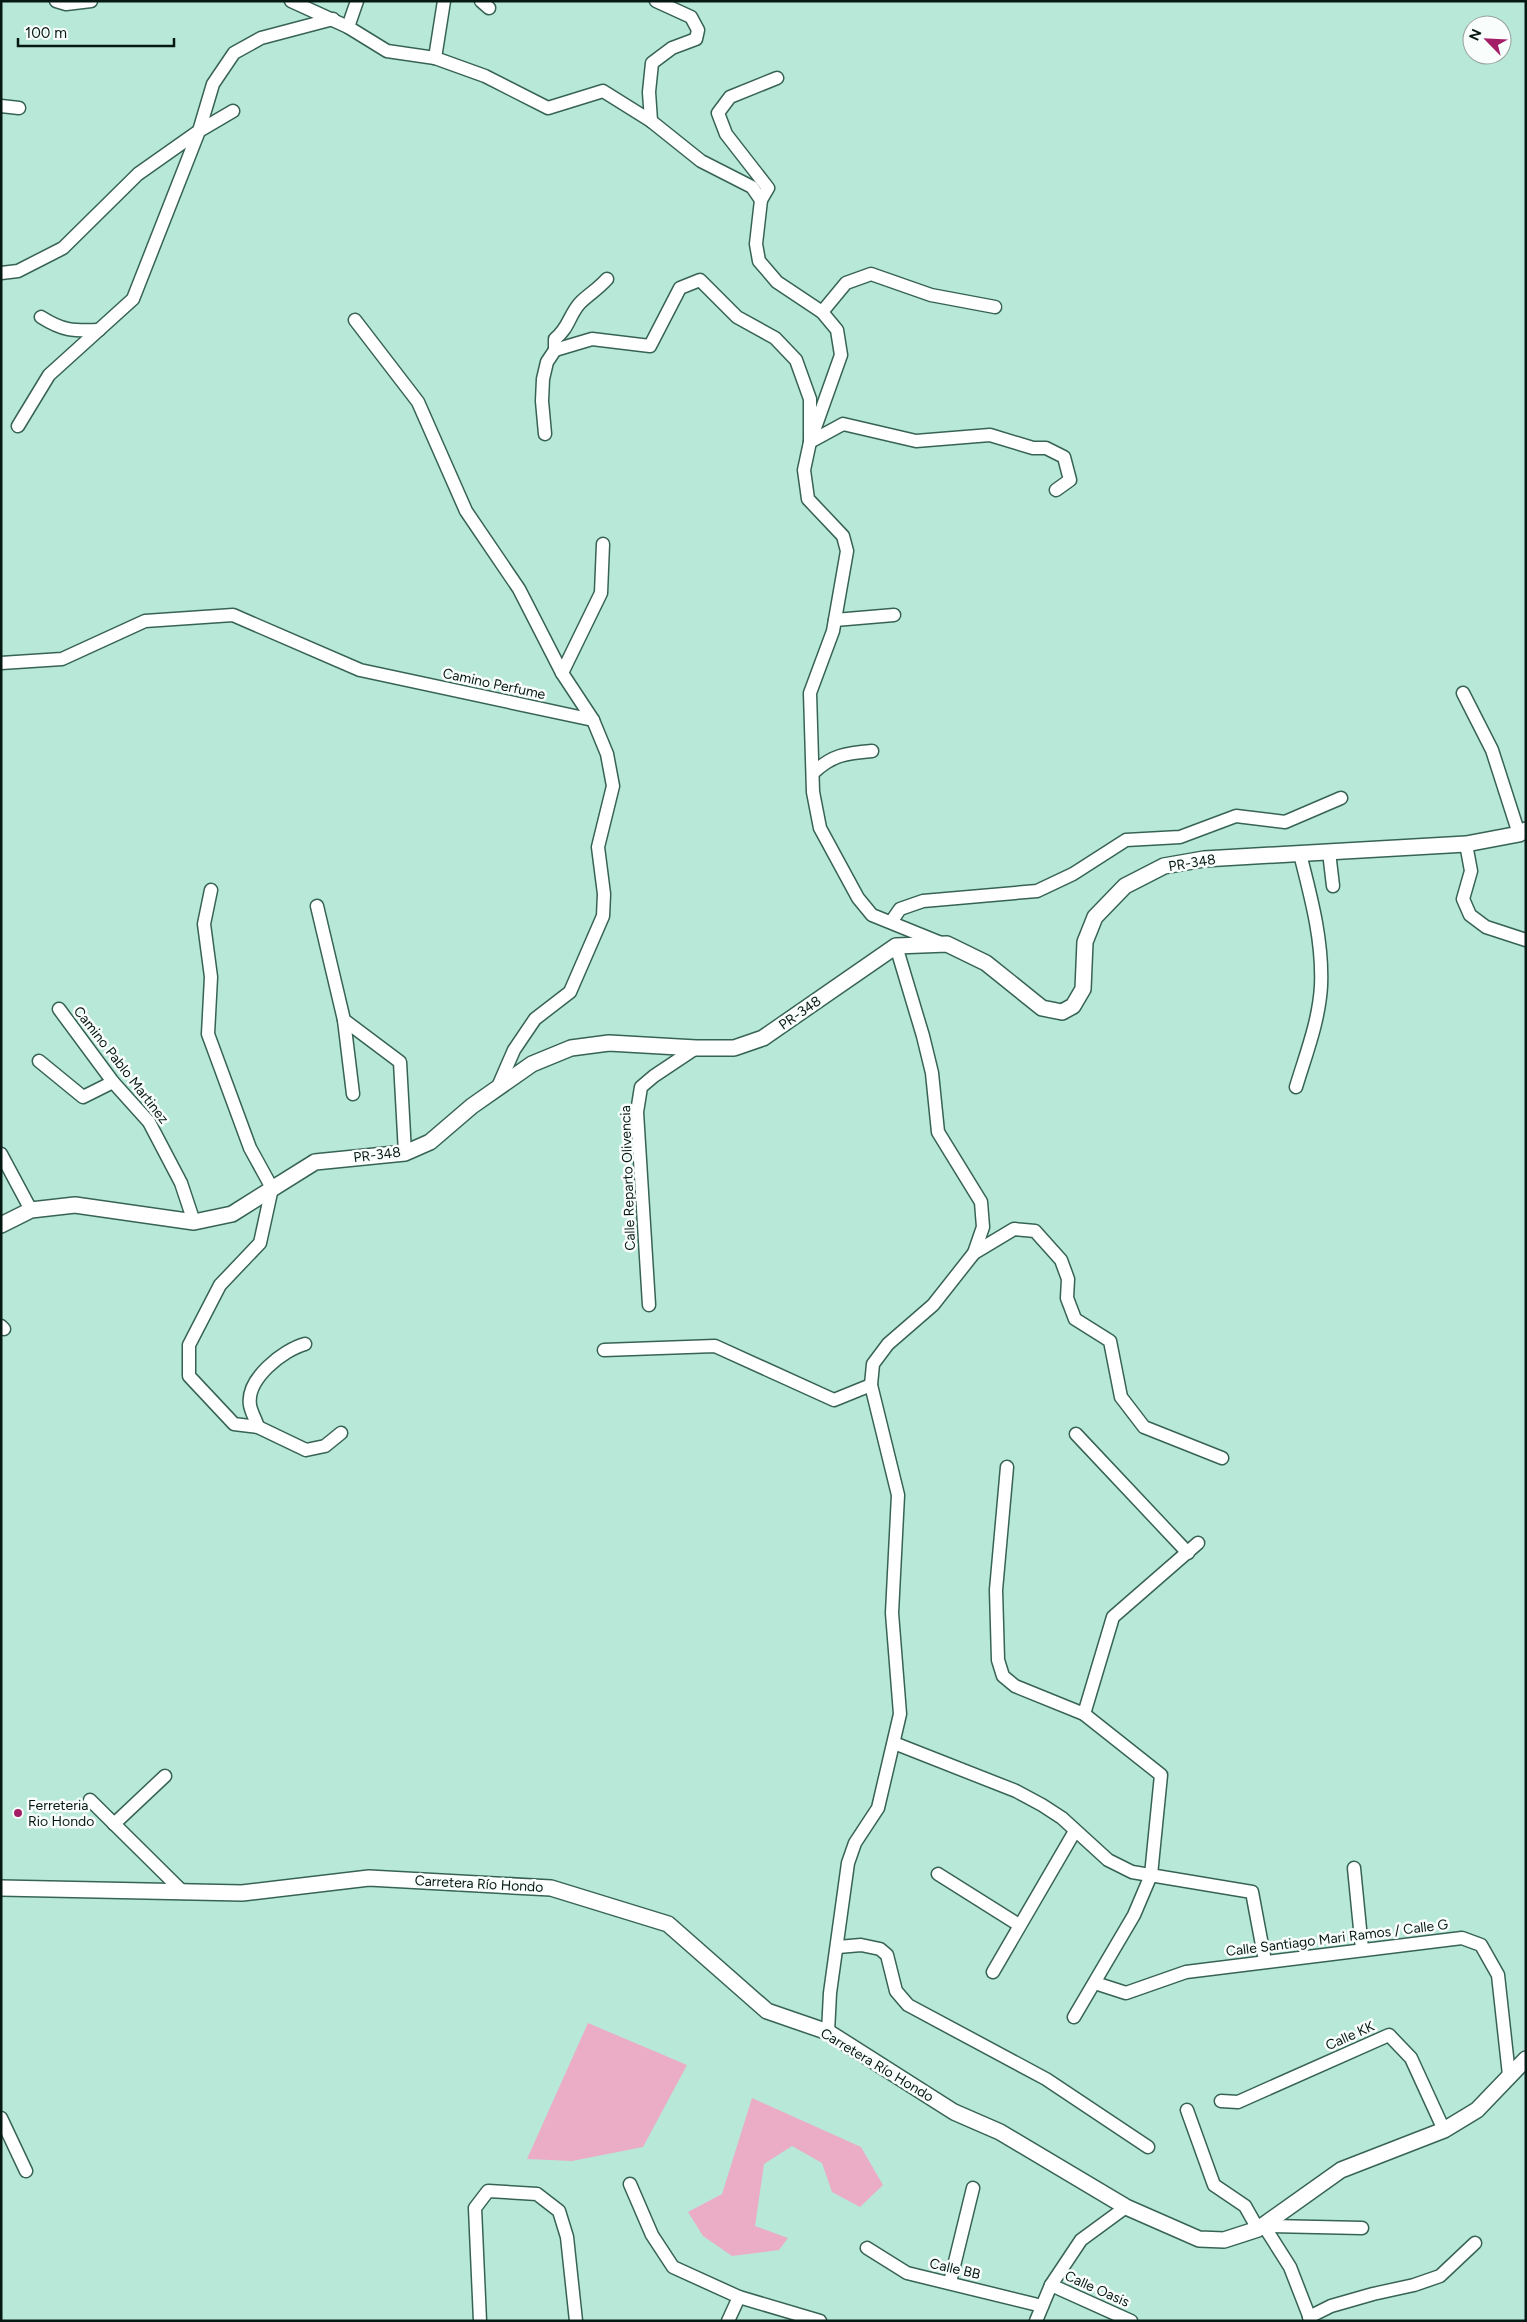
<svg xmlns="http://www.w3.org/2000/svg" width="1527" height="2322" viewBox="0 0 1527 2322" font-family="Figtree,sans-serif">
<rect width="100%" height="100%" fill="#b8e8d8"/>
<!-- green -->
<g fill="#ebadc6">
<polygon points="588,2023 687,2065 643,2147 572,2161 527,2159"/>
<polygon points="752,2098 861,2147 883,2185 860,2207 832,2192 822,2163 792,2146 764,2164 755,2226 788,2238 779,2250 732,2256 703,2236 688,2212 722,2194"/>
</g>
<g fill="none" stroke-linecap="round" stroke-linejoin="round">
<defs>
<g id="minor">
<polyline points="56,1 66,4 91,1"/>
<polyline points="291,1 348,27 387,51 435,58 485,76 548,108 603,91 651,121 701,161 752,187 761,200 756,244 759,261 777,282 822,312 837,330 841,355 810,442 804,470 808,499 843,536 847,551 833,631 810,693 813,792 820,828 858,898 872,915 941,943"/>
<polyline points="481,1 489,8"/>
<polyline points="348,27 357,1"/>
<polyline points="435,58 444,1"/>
<polyline points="1,106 19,108"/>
<polyline points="651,121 649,92 652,63 672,48 696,39 698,30 691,17 656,1"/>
<polyline points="761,200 768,188 726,134 718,113 730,97 777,78"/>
<polyline points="1,273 18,271 63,248 138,174 199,131 213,84 234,53 261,38 333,19"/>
<polyline points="822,312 846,283 871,274 931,295 995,307"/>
<path d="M41,317C63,331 73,331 99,330"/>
<polyline points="355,320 418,402 466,511 519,589 562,673 593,720 607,754 613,786 598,847 604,894 603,916 570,992 535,1019 514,1050 497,1089"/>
<path d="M555,350V339C569,328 569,315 580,303C589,294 597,290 607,279"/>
<polyline points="18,426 49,375 133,299 199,131 233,111"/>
<polyline points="545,434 542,401 543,379 547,362 555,350 592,339 650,346 680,288 700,280 737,317 775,338 796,360 810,399 810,442 843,424 916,441 990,435 1033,448 1046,448 1064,457 1070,480 1056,490"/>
<polyline points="835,620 894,615"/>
<polyline points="1,663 62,659 145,621 233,615 360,670 593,720"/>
<polyline points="562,673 601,593 603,544"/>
<polyline points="1463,693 1492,750 1519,834"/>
<path d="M813,773C832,755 846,753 872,751"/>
<polyline points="1466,844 1471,871 1463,899 1470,915 1486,927 1526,940"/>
<polyline points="1329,852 1333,886"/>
<polyline points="211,890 204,924 211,977 208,1034 250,1148 272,1188 260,1243 220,1285 189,1345 189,1376 234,1424 258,1427 306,1450 325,1446 341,1433"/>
<polyline points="317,906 344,1020 400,1062 405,1153"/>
<polyline points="891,922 900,909 923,901 1037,891 1073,874 1126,840 1180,837 1236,816 1285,822 1341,798"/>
<polyline points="59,1009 113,1082 149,1122 181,1183 194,1222"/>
<polyline points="344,1020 353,1094"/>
<polyline points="39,1061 83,1097 113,1082"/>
<path d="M1296,1087C1306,1054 1319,1021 1321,986C1323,941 1311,897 1300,854"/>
<polyline points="1,1154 31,1210"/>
<polyline points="974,1253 1014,1229 1035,1231 1061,1260 1068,1279 1067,1298 1075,1319 1110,1341 1121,1397 1144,1427 1222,1458"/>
<polyline points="649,1305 637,1112 641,1087 654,1076 696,1048"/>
<polyline points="1,1326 4,1329"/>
<polyline points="604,1350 715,1346 834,1400 871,1385"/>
<path d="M258,1427C256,1420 251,1412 250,1405C246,1379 283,1350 305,1344"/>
<polyline points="1076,1434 1188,1553"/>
<polyline points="1007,1467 996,1590 998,1660 1003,1676 1015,1686 1084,1714 1161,1775 1151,1875 1134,1915 1074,2017"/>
<polyline points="1084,1714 1113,1617 1198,1543"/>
<polyline points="894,1743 1016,1791 1042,1805 1062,1818 1108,1860 1132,1872 1252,1892 1265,1961"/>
<polyline points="90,1800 184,1893"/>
<polyline points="114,1824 165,1776"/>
<polyline points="1354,1868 1362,1949"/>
<polyline points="938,1874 1019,1925"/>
<polyline points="838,1947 861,1945 880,1949 887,1955 896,1991 908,2005 1046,2079 1148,2147"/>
<polyline points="993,1972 1075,1831"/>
<polyline points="1095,1983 1126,1993 1186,1972 1462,1938 1481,1945 1498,1975 1509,2075"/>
<polyline points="828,2032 830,1993 848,1863 855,1843 878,1808 900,1714 892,1613 898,1495 871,1385 873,1364 888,1344 933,1305 974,1253 983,1227 981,1202 938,1132 932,1073 923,1036 896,946"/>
<polyline points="1221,2101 1238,2102 1389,2035 1411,2058 1444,2130"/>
<polyline points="1187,2110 1214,2185 1245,2206 1258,2229"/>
<polyline points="1,2118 26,2171"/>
<polyline points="630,2184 652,2235 673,2267 739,2297 820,2321"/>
<polyline points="1264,2226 1290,2267 1311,2321"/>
<polyline points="1264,2226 1362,2228"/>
<polyline points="867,2248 907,2273 1042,2306"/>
<polyline points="950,2282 973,2188"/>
<polyline points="1051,2285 1131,2321"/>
<polyline points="1309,2317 1331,2306 1373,2294 1414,2285 1440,2276 1475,2243"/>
<polyline points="480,2321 475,2208 488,2191 537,2194 559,2211 567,2237 576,2321"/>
<polyline points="728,2321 739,2297"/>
<polyline points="1036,2321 1051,2285 1081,2240 1126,2207"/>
</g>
<g id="tertiary">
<polyline points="1,1225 31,1210 75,1205 194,1222 232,1214 315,1162 405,1153 430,1142 472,1106 532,1064 571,1048 609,1043 696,1048 734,1048 763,1038 896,946 947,944 986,963 1042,1008 1062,1012 1073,1006 1083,989 1085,942 1095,917 1125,886 1164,866 1204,859 1466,844 1519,834 1526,830"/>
<polyline points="1,1888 242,1893 369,1878 551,1888 668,1924 767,2011 828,2032 954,2112 1000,2132 1126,2207 1199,2239 1224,2240 1258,2229 1341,2170 1444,2130 1477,2110 1526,2059"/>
</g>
</defs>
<!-- minor casing -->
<use href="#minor" stroke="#376356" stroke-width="15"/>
<!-- tertiary casing -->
<use href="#tertiary" stroke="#376356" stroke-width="18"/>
<!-- minor -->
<use href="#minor" stroke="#fff" stroke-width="12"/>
<!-- tertiary -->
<use href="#tertiary" stroke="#fff" stroke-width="15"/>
</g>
<!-- markers -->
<circle fill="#a41d67" stroke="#f9fefc" stroke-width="2" cx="18" cy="1813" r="5"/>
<g text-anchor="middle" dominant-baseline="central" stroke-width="5" stroke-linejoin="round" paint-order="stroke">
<!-- street labels -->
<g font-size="14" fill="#061813" stroke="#f9fefc">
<text transform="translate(494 684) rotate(12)">Camino Perfume</text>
<text transform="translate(1192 863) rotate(-9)">PR-348</text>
<text transform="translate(800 1013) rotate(-35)">PR-348</text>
<text transform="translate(121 1065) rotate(52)">Camino Pablo Martinez</text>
<text transform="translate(377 1155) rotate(-7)">PR-348</text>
<text transform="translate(628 1178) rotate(-92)">Calle Reparto Olivencia</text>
<text transform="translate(479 1884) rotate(3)">Carretera Río Hondo</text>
<text transform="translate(1337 1938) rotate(-7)">Calle Santiago Mari Ramos / Calle G</text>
<text transform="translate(1350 2036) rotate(-24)">Calle KK</text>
<text transform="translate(877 2065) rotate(31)">Carretera Río Hondo</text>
<text transform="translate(955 2269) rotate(13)">Calle BB</text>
<text transform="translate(1097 2289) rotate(24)">Calle Oasis</text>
</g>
<!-- poi labels -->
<g font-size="14" fill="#061813" stroke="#f9fefc" text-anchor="start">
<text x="28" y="1805">Ferreteria<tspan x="28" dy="16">Rio Hondo</tspan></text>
</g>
</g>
<!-- border -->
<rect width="1527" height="2322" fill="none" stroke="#061813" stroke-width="5"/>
<!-- north arrow -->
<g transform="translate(1487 40) rotate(294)"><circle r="24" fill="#f9fefc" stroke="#98a29f"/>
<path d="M0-4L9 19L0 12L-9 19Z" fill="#a41d67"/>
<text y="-8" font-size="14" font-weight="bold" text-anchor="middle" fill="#061813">N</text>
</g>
<!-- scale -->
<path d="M18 38v8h156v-8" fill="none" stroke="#061813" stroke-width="2.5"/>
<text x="25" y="38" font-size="15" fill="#061813" stroke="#f9fefc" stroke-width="4" paint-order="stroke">100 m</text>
</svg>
